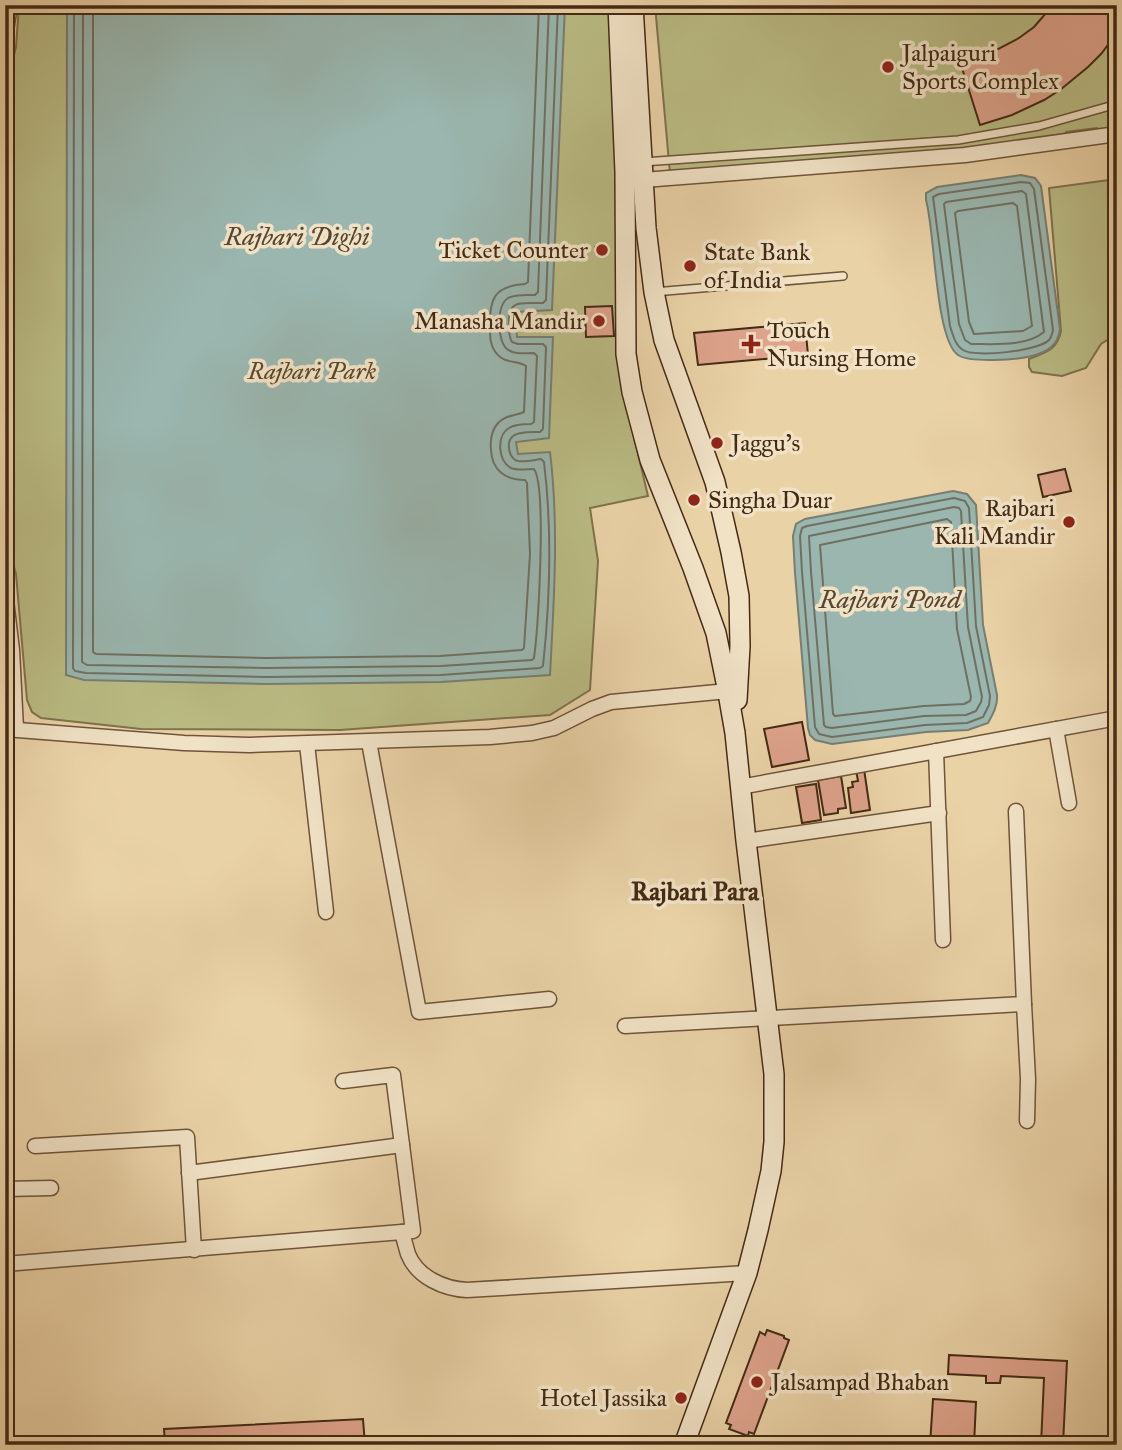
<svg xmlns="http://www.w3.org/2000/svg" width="1122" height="1450" viewBox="0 0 1122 1450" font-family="'IM FELL Great Primer',serif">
<rect width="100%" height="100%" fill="#ead2a7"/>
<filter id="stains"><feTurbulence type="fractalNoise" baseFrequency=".00286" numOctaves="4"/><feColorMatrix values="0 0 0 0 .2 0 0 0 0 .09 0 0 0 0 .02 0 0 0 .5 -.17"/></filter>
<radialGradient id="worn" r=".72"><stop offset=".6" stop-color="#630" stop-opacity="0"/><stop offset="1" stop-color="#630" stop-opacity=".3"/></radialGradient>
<!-- green -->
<g fill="#babb84" stroke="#7f724c" stroke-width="2">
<polygon points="19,5 610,5 618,124 619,354 634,437 648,496 590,508 598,561 590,690 550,715 340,730 141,729 41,718 32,712 27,700 16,574 5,534 5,91 16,47"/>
<polygon points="655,5 1117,5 1117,131 1102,132 1097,128 1066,132 1064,138 998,149 670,174"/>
<path d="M1117,179V334L1101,344L1086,368L1062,376L1032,372L1029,367V359C1046,352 1057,350 1061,331L1049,188Z"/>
</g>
<!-- water -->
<g fill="#9ab6af" stroke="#787e71" stroke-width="2">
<path d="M67,5H565L552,310L516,312L517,337H553L549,438L516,442L518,454L550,452C559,526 554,600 550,675L441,682L266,684L84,680L66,675Z"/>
<path d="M1021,175L1035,178L1041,186L1060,329C1058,346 1047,352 1032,356C1017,360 970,363 958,355C935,339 935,231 926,200V193L937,187Z"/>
<path d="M953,491L967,494L976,505L983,625L997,695C998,705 993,714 988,723L968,730L926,732L832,744L815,740L810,735L808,728L795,573L793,536L796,524L805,519Z"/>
</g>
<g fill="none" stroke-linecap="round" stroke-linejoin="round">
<!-- shore -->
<g stroke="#6f7062" stroke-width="2">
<path d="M74,5L73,668L75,671L86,673L266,677L441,675L540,668L543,666C550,601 552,528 544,462L541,459C534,460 525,462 518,461C509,459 506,443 512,437C517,431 533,432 540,432L543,429L546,347L543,344H518L512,342C508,335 509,328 509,320C508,298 526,304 543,303L546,300L558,5"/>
<path d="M83,5L82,662L87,665L266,668L441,666L532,660L534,658C538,628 547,488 534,469C527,469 518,471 511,468C498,461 496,436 509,428C515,424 524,424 531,424L534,422L537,356L534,353C525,353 514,355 507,349C497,341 496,306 508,298C515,294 526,295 535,295L538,292L549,5"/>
<path d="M93,5V652L96,654L266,658L440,656L522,650L524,648L530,554L527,483L525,480C505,480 492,470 491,450C490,440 491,431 498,423C505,415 515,416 524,412L526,366C518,360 505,364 497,354C490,346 490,337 490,328C489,299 494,286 525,284L528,282L539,5"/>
<path d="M1021,182L1030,183L1034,189L1053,330C1052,333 1052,337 1049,340C1039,351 975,358 963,350C955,345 953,335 950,326L933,197L939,194Z"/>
<path d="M1022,191L1026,194L1044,332C1026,347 993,344 971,344L965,340L959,324L944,204L946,202Z"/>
<polygon points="1013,203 1017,206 1032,326 1023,331 974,334 969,322 955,213 958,211"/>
<polygon points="954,498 965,501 969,508 976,626 990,696 989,705 983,717 967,723 925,725 832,737 819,734 815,727 802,572 800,536 802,528 807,526"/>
<polygon points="954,507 959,508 961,511 968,627 982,697 981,702 976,711 966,715 924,716 832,728 826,727 824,725 811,572 809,536"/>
<polygon points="947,519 951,522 957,629 971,697 970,701 964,704 924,706 835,716 833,714 820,545"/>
</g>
</g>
<!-- building -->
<g fill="#dea38c" stroke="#442a14" stroke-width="2">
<polygon points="1053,5 1117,5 1117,33 1101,54 1088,67 1060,90 1044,100 1012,115 980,125 962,68 1019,38 1034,27"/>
<polygon points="595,247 608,248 608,253 595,252"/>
<polygon points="612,306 614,336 586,337 585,307"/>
<polygon points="805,323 808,355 698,365 694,333"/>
<polygon points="1065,469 1071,491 1043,497 1038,475"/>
<polygon points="802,722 809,760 772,767 764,729"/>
<polygon points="864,769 870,810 851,813 848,788 853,787 852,782 858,781 856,770"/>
<polygon points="841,776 846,808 838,809 838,813 824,815 818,780"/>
<polygon points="816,784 821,820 802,823 796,787"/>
<polygon points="767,1330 784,1336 784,1338 789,1340 754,1434 749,1432 748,1436 729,1429 731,1425 726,1423 760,1332 765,1335"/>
<polygon points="949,1355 1067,1361 1063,1445 1041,1445 1044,1378 1001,1376 1000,1383 986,1383 986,1376 948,1374"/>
<polygon points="933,1399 976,1402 974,1445 930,1445"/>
<polygon points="363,1419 365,1445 165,1445 164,1429"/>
</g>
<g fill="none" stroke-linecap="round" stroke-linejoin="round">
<defs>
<g id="lane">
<polyline points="643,162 958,140 1039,126 1117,104"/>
<polyline points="654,292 843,276"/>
</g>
<g id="street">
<polyline points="5,37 10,5"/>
<polyline points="643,180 965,155 1117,134"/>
<polyline points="5,592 12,650 16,729"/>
<polyline points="5,729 184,743 249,745 490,737 532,733 554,728 592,709 611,702 728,691"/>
<polyline points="1056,729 1069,803"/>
<polyline points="369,742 419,1012 549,999"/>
<polyline points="307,744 326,912"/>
<polyline points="936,751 943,940"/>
<polyline points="740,787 1117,718"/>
<polyline points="746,841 939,813"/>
<polyline points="1024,1004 1028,1079 1027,1121"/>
<polyline points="625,1026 1024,1004 1016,811"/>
<polyline points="343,1081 393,1075 413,1231 402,1232"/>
<polyline points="35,1146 187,1137 194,1250"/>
<polyline points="189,1173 402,1145"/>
<polyline points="5,1189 51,1188"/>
<path d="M5,1264L402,1232C404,1240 406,1247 408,1254C417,1277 444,1289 467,1290L747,1273"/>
</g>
<g id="secondary">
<polyline points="618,5 625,172 626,354 632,392 650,460 693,568 716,633 727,687 735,733 746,841 774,1074 774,1142 771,1171 758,1230 747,1273 684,1445"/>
<polyline points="633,5 646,228 654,292 664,340 715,482 731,552 739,596 740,646 737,700"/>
</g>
</defs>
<!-- lane casing -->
<use href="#lane" stroke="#6e5439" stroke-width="10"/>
<!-- street casing -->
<use href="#street" stroke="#6e5439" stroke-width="17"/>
<!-- secondary casing -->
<use href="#secondary" stroke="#442a14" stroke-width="22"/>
<!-- lane -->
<use href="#lane" stroke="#f1e2c6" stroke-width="7"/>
<!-- street -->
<use href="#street" stroke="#f1e2c6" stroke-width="14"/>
<!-- secondary -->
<use href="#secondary" stroke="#f1e2c6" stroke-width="19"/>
</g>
<!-- markers -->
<g fill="#8f2418" stroke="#f1e2c6" stroke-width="2.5">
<circle cx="888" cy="67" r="7"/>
<circle cx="602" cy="250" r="7"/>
<circle cx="690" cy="266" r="7"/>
<circle cx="599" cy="321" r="7"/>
<path d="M747.5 333.5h7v7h7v7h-7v7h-7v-7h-7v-7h7z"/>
<circle cx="717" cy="443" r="7"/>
<circle cx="694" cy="500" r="7"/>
<circle cx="1069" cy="522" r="7"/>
<circle cx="757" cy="1382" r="7"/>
<circle cx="681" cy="1398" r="7"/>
</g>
<g text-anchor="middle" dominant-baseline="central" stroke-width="7" stroke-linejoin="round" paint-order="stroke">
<!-- poi labels -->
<g font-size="24" fill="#442a14" stroke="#f1e2c6" text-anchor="start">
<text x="902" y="53">Jalpaiguri<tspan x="902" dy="28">Sports Complex</tspan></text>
<text x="588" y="250" text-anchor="end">Ticket Counter</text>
<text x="704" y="252">State Bank<tspan x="704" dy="28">of India</tspan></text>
<text x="585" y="321" text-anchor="end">Manasha Mandir</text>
<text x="767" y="330">Touch<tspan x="767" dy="28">Nursing Home</tspan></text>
<text x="731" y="443">Jaggu's</text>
<text x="708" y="500">Singha Duar</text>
<text x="1055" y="508" text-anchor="end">Rajbari<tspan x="1055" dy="28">Kali Mandir</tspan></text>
<text x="771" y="1382">Jalsampad Bhaban</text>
<text x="667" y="1398" text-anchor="end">Hotel Jassika</text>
</g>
<!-- park labels -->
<g font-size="24" font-style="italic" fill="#5c472a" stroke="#f1e2c6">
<text x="312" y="371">Rajbari Park</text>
</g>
<!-- water labels -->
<g font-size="26" font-style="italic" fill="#554633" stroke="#f1e2c6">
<text x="297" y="236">Rajbari Dighi</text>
<text x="890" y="599">Rajbari Pond</text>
</g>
<!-- neighbourhood labels -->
<g font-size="26" font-weight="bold" fill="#442a14" stroke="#f1e2c6">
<text x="695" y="891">Rajbari Para</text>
</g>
</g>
<!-- margin -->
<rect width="1122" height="1450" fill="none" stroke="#ead2a7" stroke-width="28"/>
<rect x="7" y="7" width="1108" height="1436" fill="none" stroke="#442a14" stroke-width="3.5"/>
<rect x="14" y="14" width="1094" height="1422" fill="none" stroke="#442a14" stroke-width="2"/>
<rect width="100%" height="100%" filter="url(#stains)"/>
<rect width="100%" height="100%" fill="url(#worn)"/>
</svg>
